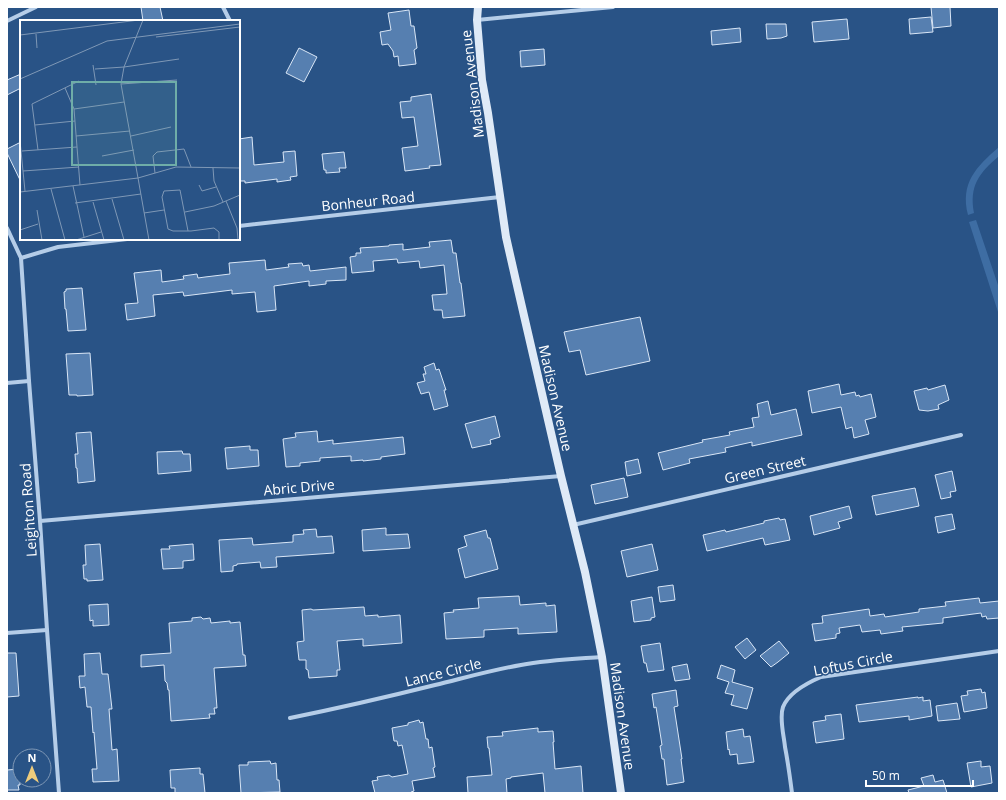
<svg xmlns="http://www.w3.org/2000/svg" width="1006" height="800" viewBox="0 0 1006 800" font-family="'Open Sans',sans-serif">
<rect width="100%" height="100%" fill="#295386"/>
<!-- green -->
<g fill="#3e6da3">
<path d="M999,147V156C979,173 969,186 974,213L968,215C960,183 976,167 999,147Z"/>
<polygon points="976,220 999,288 999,315 970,225 969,222"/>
</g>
<!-- building -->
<g fill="#567fb0" stroke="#d9e6f6">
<polygon points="141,7 160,7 163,21 143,21"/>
<polygon points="931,7 950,7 951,26 933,28"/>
<polygon points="409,10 411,26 414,26 417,48 414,50 416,64 399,66 398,56 394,57 393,51 388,44 382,45 380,32 391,30 388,13"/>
<polygon points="931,17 933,32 910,34 909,19"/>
<polygon points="847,19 849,39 814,42 812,22"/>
<polygon points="766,24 786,24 787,36 781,38 767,39"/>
<polygon points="740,28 741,42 712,45 711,31"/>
<polygon points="299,48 317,57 304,82 286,73"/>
<polygon points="544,49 545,65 521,67 520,51"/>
<polygon points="21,74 21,88 7,95 7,80"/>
<polygon points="431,94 441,165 429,166 430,168 405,171 402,148 418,146 414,117 402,118 400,102 411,101 411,97"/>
<polygon points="252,137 254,165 284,162 283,152 295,151 297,176 290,177 291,180 277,182 277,179 245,183 245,181 239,181 239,139"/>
<polygon points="21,142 21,182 7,153 7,149"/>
<polygon points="344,152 346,168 339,168 340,172 326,173 326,170 324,170 322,154"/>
<polygon points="451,240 453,253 456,253 460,283 461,283 465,316 443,318 442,310 434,310 432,295 447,294 444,265 420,268 419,261 398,263 397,259 373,261 374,271 352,273 350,257 356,256 356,253 361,253 360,248 389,246 389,245 403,244 403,250 430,247 429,242"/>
<polygon points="265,260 266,270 289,267 288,264 302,263 303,266 309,265 310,271 346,267 346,280 326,281 326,284 309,286 309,281 274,286 276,310 257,312 255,292 232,294 232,290 184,296 183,292 153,295 155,316 127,320 125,304 138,303 134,273 161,270 162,282 184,279 183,276 197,274 198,278 205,277 230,274 229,263"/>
<polygon points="82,288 86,330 68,331 66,309 65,309 64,292 66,291 66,289"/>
<polygon points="640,317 650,361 586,375 580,350 569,352 564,332"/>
<polygon points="90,353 93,395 77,396 77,395 69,395 66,354"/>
<polygon points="434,363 436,370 439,369 446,390 444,390 448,406 434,410 429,392 421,394 417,383 425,381 423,374 426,374 424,367"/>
<polygon points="839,384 841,395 855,392 856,396 859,395 860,397 871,394 876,417 865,420 869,434 854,438 852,427 846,429 841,407 812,413 808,391"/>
<polygon points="945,385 949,400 938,405 939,409 928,411 919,410 914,391 927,388 928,390"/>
<polygon points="768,401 771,415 796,409 802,435 752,446 752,442 725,448 726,452 689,459 690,463 663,470 658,453 703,442 702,440 730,435 729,432 754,427 752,418 759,417 757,404"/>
<polygon points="495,416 500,437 490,440 491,444 472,448 465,424"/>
<polygon points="317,431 318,442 333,440 333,444 403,437 405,454 381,457 381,459 363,461 363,460 351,461 351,456 320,458 320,461 300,463 300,466 286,467 283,439 296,437 295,433"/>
<polygon points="91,432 95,481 78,483 77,468 76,468 75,454 78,454 76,433"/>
<polygon points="250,446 250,450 258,450 259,466 227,469 225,448"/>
<polygon points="182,451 183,454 190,454 191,471 158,474 157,452"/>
<polygon points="638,459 641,473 627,476 625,462"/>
<polygon points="952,471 956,491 950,492 951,497 941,499 935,475"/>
<polygon points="624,478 628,497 595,504 591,485"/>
<polygon points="915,488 919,506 876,515 872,496"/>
<polygon points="849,506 852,518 838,522 840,528 814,535 810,516"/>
<polygon points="952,514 955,529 938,533 935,517"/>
<polygon points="779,518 780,520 785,519 790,540 765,545 763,538 707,551 703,535 725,530 726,532 764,523 764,521"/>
<polygon points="386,528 386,535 408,534 410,548 363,551 362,530"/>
<polygon points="316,529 317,537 332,536 334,553 276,557 277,567 261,568 260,562 237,564 237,565 233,566 233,571 221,572 219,540 252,538 253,545 293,542 293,535 304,534 303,530"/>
<polygon points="486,530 488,538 490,538 498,569 465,578 458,549 467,546 464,536"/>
<polygon points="100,544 103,580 87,581 87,579 84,579 83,565 86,565 85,545"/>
<polygon points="193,544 194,560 183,561 183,568 163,569 161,549 170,549 169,546"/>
<polygon points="652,544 658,570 627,577 621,551"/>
<polygon points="673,585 675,600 660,602 658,587"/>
<polygon points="519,596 520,605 546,603 546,606 555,605 557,632 518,634 518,628 484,630 484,637 446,639 444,613 454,612 453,610 479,608 478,598"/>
<polygon points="652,597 655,617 651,618 651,620 634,622 631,601"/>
<polygon points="979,598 980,603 999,601 999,618 987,619 986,616 982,617 981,613 943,618 943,623 902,627 903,631 881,634 880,630 862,632 860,625 839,628 840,633 836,634 836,638 815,641 812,624 823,623 822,616 869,609 870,616 884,614 885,617 919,612 919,609 946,606 945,602"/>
<polygon points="108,604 109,625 93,626 93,620 90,621 89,605"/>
<polygon points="364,607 365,616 378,615 378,617 400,615 402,643 363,646 363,639 337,641 340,670 337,670 337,676 309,678 308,670 306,669 306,660 299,660 297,642 304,641 302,610 311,609 313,610"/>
<polygon points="201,617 203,619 210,618 211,623 230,621 230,623 240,622 243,655 245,655 246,666 214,668 217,708 214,708 215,714 209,714 210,718 171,721 169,690 168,690 167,683 165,681 164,665 141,667 141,655 171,653 169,623 192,621 192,618"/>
<polygon points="747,638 756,650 745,659 735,647"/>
<polygon points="779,641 789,653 778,662 771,667 760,656"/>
<polygon points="660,643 664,670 648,672 646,663 644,663 641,646"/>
<polygon points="7,653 16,653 19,696 7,697"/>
<polygon points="100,653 102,674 108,674 112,709 109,709 112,750 117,749 119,781 93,782 92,769 97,769 94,732 93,733 91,707 87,707 85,687 80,688 79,676 85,676 84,654"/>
<polygon points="687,664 690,679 675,681 672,667"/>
<polygon points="721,665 735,670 732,682 753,688 747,709 731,705 734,695 725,693 729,682 717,678"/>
<polygon points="981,689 982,693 985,692 987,708 964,712 961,696 968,695 967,691"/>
<polygon points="676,690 678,706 674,707 682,759 681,759 684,782 667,785 664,759 662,759 660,746 662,745 656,707 654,708 652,694"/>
<polygon points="918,697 918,698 923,697 923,701 930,700 932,716 909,720 909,716 859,722 856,705"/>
<polygon points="957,703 960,719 938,721 936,706"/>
<polygon points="841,714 844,739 816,743 813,722 826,720 825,716"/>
<polygon points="419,720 420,723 423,722 426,739 428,739 429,748 432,747 435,767 433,768 435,777 412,781 414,791 411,792 412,793 375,793 372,781 378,780 377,777 389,775 392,777 408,774 402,745 398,746 397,741 394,741 392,728 408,725 408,723"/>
<polygon points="538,728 538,732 553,731 554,742 553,742 555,769 581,766 583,793 545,793 543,773 511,777 511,778 506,779 507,793 468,793 467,777 492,775 489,748 488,748 487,737 503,736 502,732"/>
<polygon points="743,729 744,737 750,736 754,762 738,764 737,754 730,755 729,749 728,750 726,732"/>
<polygon points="270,761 271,764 276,763 277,780 279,780 280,792 241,793 239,765 248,765 248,762"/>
<polygon points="981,761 981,767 990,766 992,783 971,787 967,763"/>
<polygon points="200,768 200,774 203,774 205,793 175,793 175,788 171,788 170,770"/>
<polygon points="20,769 20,785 18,785 19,790 7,790 7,770"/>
<polygon points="933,775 935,782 943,780 947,793 909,793 908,790 924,786 921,778"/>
</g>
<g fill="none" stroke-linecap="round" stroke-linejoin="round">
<!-- street -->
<g stroke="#b5cde8" stroke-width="4">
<polyline points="223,7 230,21"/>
<polyline points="477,20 613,7"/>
<polyline points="7,21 36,7"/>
<polyline points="239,226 500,197"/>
<polyline points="7,228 21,258 29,381 40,521 47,630 59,793"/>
<polyline points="21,258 58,247 127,239"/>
<polyline points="7,383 29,381"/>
<polyline points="40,521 561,476"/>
<polyline points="573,525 961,435"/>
<polyline points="7,633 47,630"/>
<path d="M290,718C339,708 387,697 435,685C464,678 492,670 521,665C548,660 575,659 602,657"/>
<path d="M792,793C790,778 788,762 785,747C784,736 779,718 783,707C789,692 807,683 821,677L999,651"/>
</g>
<!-- secondary -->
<polyline stroke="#dfeaf7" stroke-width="8" points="478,7 477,20 482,80 488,113 506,237 516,281 561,476 585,572 596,626 602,657 621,793"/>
</g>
<g text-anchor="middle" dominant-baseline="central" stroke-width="3" stroke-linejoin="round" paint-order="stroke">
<!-- street labels -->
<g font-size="14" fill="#fff" stroke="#295386">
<text transform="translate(472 84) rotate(-97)">Madison Avenue</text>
<text transform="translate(368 201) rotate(-6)">Bonheur Road</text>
<text transform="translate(556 398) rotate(77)">Madison Avenue</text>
<text transform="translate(765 469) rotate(-13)">Green Street</text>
<text transform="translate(299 487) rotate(-5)">Abric Drive</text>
<text transform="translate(28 510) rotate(-94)">Leighton Road</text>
<text transform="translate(853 663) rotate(-11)">Loftus Circle</text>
<text transform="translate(443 672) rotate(-14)">Lance Circle</text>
<text transform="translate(623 716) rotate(82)">Madison Avenue</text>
</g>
</g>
<!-- overview -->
<g transform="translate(20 20)">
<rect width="220" height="220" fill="#295386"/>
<path fill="none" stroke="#7f98b6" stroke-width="1" d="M16,14L17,28M0,15L119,0M136,17L220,7M73,45L76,65M104,47L159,39M75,49L104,47M0,59L87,21L220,4M101,64L157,60M45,68L54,89L60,165M54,89L104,82M15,105L55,101M56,116L110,111M111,116L151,107M0,121L5,171M18,130L12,84L59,61M2,131L57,127M82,136L114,130M193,148L194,161L203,182M3,151L59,147M135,153L133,136L137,132L164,129L171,147M118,158L101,64L104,47L123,0M118,158L129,220M179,165L182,171L196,167M53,166L64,217M31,169L45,220M0,172L118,158L156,147L220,148M92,179L104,220M206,181L217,208L218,220M73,182L84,220M55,183L121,174M17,190L22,220M165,192L194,186L220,175M124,193L144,190M0,210L18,204M168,211L160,170L144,171L142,177L148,209L153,211H171L194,208L199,212V220M56,220L81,212"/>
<path fill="#6fada8" fill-opacity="0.15" stroke="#6fada8" stroke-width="2" d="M52,62H156V145H52Z"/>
<rect width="220" height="220" fill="none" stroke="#fff" stroke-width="2"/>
</g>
<!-- border -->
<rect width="1006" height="800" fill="none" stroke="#ffffff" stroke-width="16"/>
<!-- north arrow -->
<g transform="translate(32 768)"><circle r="19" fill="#295386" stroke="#7f98b6"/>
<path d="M0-3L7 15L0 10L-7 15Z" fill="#eecc7c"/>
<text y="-6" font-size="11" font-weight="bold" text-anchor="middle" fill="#ffffff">N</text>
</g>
<!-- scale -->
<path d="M866 780v6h107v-6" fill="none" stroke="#ffffff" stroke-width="2"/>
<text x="872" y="780" font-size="12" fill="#ffffff" stroke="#295386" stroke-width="3" paint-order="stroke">50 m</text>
</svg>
